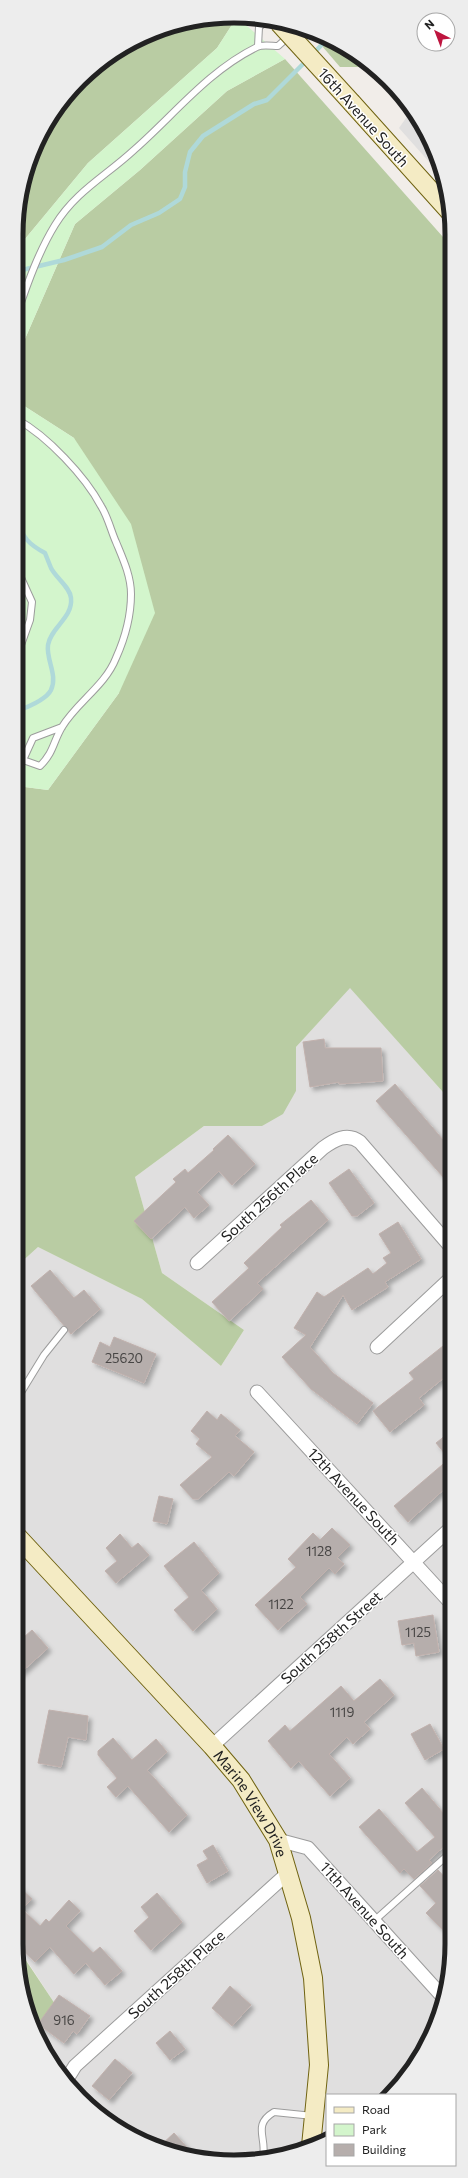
<svg xmlns="http://www.w3.org/2000/svg" width="468" height="2178" viewBox="0 0 468 2178" font-family="Commissioner,sans-serif">
<defs>
<filter id="shadow"><feDropShadow dx="3.5" dy="3.5" stdDeviation="2" flood-color="#0004"/></filter>
</defs>
<rect width="100%" height="100%" fill="#f1ede9"/>
<!-- residential -->
<g fill="#e0dfdf">
<polygon points="411,111 430,138 439,173 399,128"/>
<polygon points="350,987 451,1101 450,1972 423,2053 388,2095 327,2095 327,2137 304,2150 220,2162 138,2140 80,2098 34,2029 59,2010 16,1944 17,1266 38,1247 142,1299 221,1366 244,1330 162,1273 135,1177 204,1126 262,1126 296,1091 296,1047"/>
</g>
<!-- forest -->
<g fill="#b9cca3">
<polygon points="235,20 217,48 88,163 20,245 18,253 18,206 45,125 101,61 177,23"/>
<polygon points="310,32 330,38 371,67 340,67"/>
<polygon points="285,59 451,246 451,1101 350,988 296,1047 296,1091 283,1114 262,1126 204,1126 135,1177 162,1273 244,1330 221,1366 142,1299 38,1247 17,1266 17,786 48,790 119,693 74,438 18,402 18,355 75,224 140,170 227,91"/>
<polygon points="17,1947 59,2010 34,2029 33,2027"/>
</g>
<!-- park -->
<g fill="#d3f5cc">
<polygon points="239,19 285,59 227,91 140,170 75,224 18,355 18,253 20,245 88,163 217,48 235,20"/>
<polygon points="18,402 74,438 131,524 155,613 119,693 48,790 17,786"/>
</g>
<g fill="none" stroke-linecap="round" stroke-linejoin="round">
<!-- stream -->
<g stroke="#afd9d9" stroke-width="4.5">
<polyline points="313,54 328,38"/>
<polyline points="18,271 64,260 102,247 131,225 159,213 180,199 185,187 185,172 190,152 203,136 254,104 267,100 308,59"/>
<path d="M17,711C28,707 46,700 51,690C58,675 46,660 48,645C51,627 73,618 71,598C70,587 56,578 51,568C49,563 47,558 45,553C30,545 21,537 18,520"/>
</g>
</g>
<!-- building -->
<g fill="#b6aeac" stroke="#c1b1ad" filter="url(#shadow)">
<polygon points="324,1039 325,1048 381,1048 383,1081 339,1084 339,1082 310,1087 303,1042"/>
<polygon points="395,1084 451,1149 451,1186 376,1101"/>
<polygon points="228,1135 255,1164 232,1185 219,1171 197,1192 209,1205 194,1218 185,1207 151,1239 134,1221 176,1182 173,1179 185,1169 188,1173 214,1150 213,1149"/>
<polygon points="349,1169 374,1203 357,1216 352,1216 329,1183"/>
<polygon points="311,1200 328,1220 257,1283 263,1289 229,1321 212,1302 249,1268 244,1263 282,1227 280,1225"/>
<polygon points="398,1222 421,1259 385,1282 388,1287 352,1310 343,1295 310,1347 333,1373 373,1403 357,1424 311,1389 282,1357 306,1335 294,1328 317,1292 324,1297 368,1268 373,1274 387,1263 383,1258 391,1253 379,1234"/>
<polygon points="50,1270 74,1298 84,1290 100,1309 71,1334 31,1286"/>
<polygon points="114,1337 156,1354 144,1383 92,1362 100,1342 110,1347"/>
<polygon points="443,1346 451,1356 451,1372 419,1398 424,1405 390,1432 373,1411 414,1379 409,1373"/>
<polygon points="207,1411 217,1420 221,1414 240,1430 235,1436 254,1452 234,1476 229,1472 198,1499 193,1499 180,1485 212,1457 196,1444 200,1439 191,1431"/>
<polygon points="451,1431 451,1483 408,1522 394,1506 449,1459 436,1443"/>
<polygon points="159,1496 173,1499 167,1524 153,1521"/>
<polygon points="332,1528 350,1545 337,1558 344,1564 335,1574 329,1568 300,1597 307,1604 278,1630 255,1605 296,1567 288,1559 313,1533 320,1540"/>
<polygon points="120,1534 132,1548 138,1543 149,1555 116,1583 105,1571 117,1561 106,1548"/>
<polygon points="194,1542 219,1573 201,1590 217,1609 193,1631 174,1610 189,1597 164,1566"/>
<polygon points="433,1615 439,1652 416,1656 414,1643 402,1645 398,1621"/>
<polygon points="32,1630 48,1648 16,1677 16,1644"/>
<polygon points="380,1679 394,1695 364,1722 370,1729 353,1744 347,1737 329,1754 350,1778 330,1796 299,1761 291,1768 268,1741 285,1725 290,1731 341,1686 354,1701"/>
<polygon points="49,1710 88,1716 86,1740 68,1737 61,1767 38,1763"/>
<polygon points="430,1724 444,1749 425,1760 411,1734"/>
<polygon points="113,1738 132,1760 156,1739 167,1752 147,1770 187,1815 169,1832 128,1786 116,1797 107,1787 117,1778 98,1755 98,1751"/>
<polygon points="422,1788 450,1821 450,1841 429,1860 432,1863 414,1879 404,1869 400,1873 359,1827 379,1809 417,1852 435,1837 405,1803"/>
<polygon points="213,1845 228,1871 207,1883 197,1865 208,1859 203,1851"/>
<polygon points="438,1870 450,1883 450,1937 426,1913 436,1903 420,1886"/>
<polygon points="16,1884 32,1899 22,1909 40,1926 46,1919 49,1922 69,1900 80,1911 66,1926 93,1953 100,1947 122,1971 105,1985 86,1963 74,1974 50,1947 35,1962 16,1944"/>
<polygon points="157,1893 182,1922 151,1950 134,1931 149,1917 141,1907"/>
<polygon points="230,1986 251,2005 232,2026 212,2008"/>
<polygon points="59,1995 90,2016 77,2034 73,2031 64,2043 38,2024"/>
<polygon points="170,2031 185,2049 170,2060 156,2043"/>
<polygon points="115,2059 132,2073 109,2100 92,2086"/>
<polygon points="174,2133 193,2154 160,2146"/>
</g>
<g fill="none" stroke-linecap="round" stroke-linejoin="round">
<defs>
<g id="service">
<polyline points="258,46 259,27 268,20"/>
<path d="M18,311C28,282 39,251 55,225C76,191 106,176 134,150C174,115 208,71 257,47C262,44 272,46 278,46L288,37"/>
<path d="M18,420C47,436 85,476 101,506C108,517 111,531 116,542C123,559 131,576 131,594C131,616 125,638 116,658C105,686 77,702 62,727C53,742 54,752 40,766L23,760L33,738L62,727"/>
<polyline points="17,694 21,645 30,620 32,602 17,569"/>
<polyline points="17,1399 44,1355 64,1330"/>
<polyline points="374,1921 450,1853"/>
<path d="M263,2156C267,2138 252,2125 274,2112L313,2116"/>
</g>
<g id="minor">
<path d="M197,1263L323,1148C334,1140 347,1132 360,1142L451,1247"/>
<polyline points="377,1347 451,1278"/>
<polyline points="257,1392 450,1602"/>
<polyline points="212,1746 451,1528"/>
<polyline points="278,1840 308,1848 442,1996"/>
<polyline points="67,2079 75,2066 289,1872"/>
</g>
<g id="secondary">
<polyline points="352,103 450,212"/>
<path id="s1" d="M16,1535L212,1746L241,1780L278,1840L301,1918L313,1978L319,2065L311,2146"/>
</g>
</defs>
<!-- service casing -->
<use href="#service" stroke="#9c9c9c" stroke-width="8"/>
<!-- minor casing -->
<use href="#minor" stroke="#9c9c9c" stroke-width="15"/>
<!-- secondary casing -->
<use href="#secondary" stroke="#706311" stroke-width="20"/>
<!-- service -->
<use href="#service" stroke="#fff" stroke-width="6"/>
<!-- minor -->
<use href="#minor" stroke="#fff" stroke-width="13"/>
<!-- secondary -->
<use href="#secondary" stroke="#f4ebc4" stroke-width="18"/>
<defs>
<polyline id="secondary-bridge" points="279,23 352,103"/>
</defs>
<!-- secondary-bridge casing -->
<use href="#secondary-bridge" stroke="#706311" stroke-width="20" stroke-linecap="butt"/>
<!-- secondary-bridge -->
<use href="#secondary-bridge" stroke="#f4ebc4" stroke-width="18"/>
</g>
<g text-anchor="middle" dominant-baseline="central" stroke-width="3" stroke-linejoin="round" paint-order="stroke">
<!-- number labels -->
<g font-size="13" fill="#474544">
<text x="124" y="1358">25620</text>
<text x="319" y="1551">1128</text>
<text x="281" y="1604">1122</text>
<text x="418" y="1632">1125</text>
<text x="342" y="1712">1119</text>
<text x="64" y="2020">916</text>
</g>
<!-- street labels -->
<g font-size="15" fill="#222" stroke="#fff">
<text transform="translate(364 117) rotate(48)">16th Avenue South</text>
<text transform="translate(269 1197) rotate(-42)">South 256th Place</text>
<text transform="translate(354 1496) rotate(47)">12th Avenue South</text>
<text transform="translate(331 1637) rotate(-42)">South 258th Street</text>
<text stroke="none"><textPath href="#s1" startOffset="358">Marine View Drive</textPath></text>
<text transform="translate(365 1910) rotate(48)">11th Avenue South</text>
<text transform="translate(176 1974) rotate(-42)">South 258th Place</text>
</g>
</g>
<!-- crop -->
<path d="M0 0H468V2178H0ZM234 23H234A211 211 0 0 1 445 234V1944A211 211 0 0 1 234 2155H234A211 211 0 0 1 23 1944V234A211 211 0 0 1 234 23Z" fill="#ededed" fill-rule="evenodd"/>
<path fill="none" stroke="#222" stroke-width="5" d="M234 23H234A211 211 0 0 1 445 234V1944A211 211 0 0 1 234 2155H234A211 211 0 0 1 23 1944V234A211 211 0 0 1 234 23Z"/>
<!-- legend -->
<rect x="326" y="2094" width="130" height="72" fill="#ffffff" stroke="#a7a7a7"/>
<rect x="334" y="2107" width="20" height="6" fill="#f4ebc4" stroke="#a7a7a7"/>
<text x="362" y="2114" font-size="12" fill="#222222">Road</text>
<rect x="334" y="2124" width="20" height="12" fill="#d3f5cc" stroke="#a7a7a7"/>
<text x="362" y="2134" font-size="12" fill="#222222">Park</text>
<rect x="334" y="2144" width="20" height="12" fill="#b6aeac" stroke="#a7a7a7"/>
<text x="362" y="2154" font-size="12" fill="#222222">Building</text>
<!-- north arrow -->
<g transform="translate(436 32) rotate(318)"><circle r="19" fill="#ffffff" stroke="#a7a7a7"/>
<path d="M0-3L7 15L0 10L-7 15Z" fill="#be153f"/>
<text y="-6" font-size="11" font-weight="bold" text-anchor="middle" fill="#222222">N</text>
</g>
</svg>
